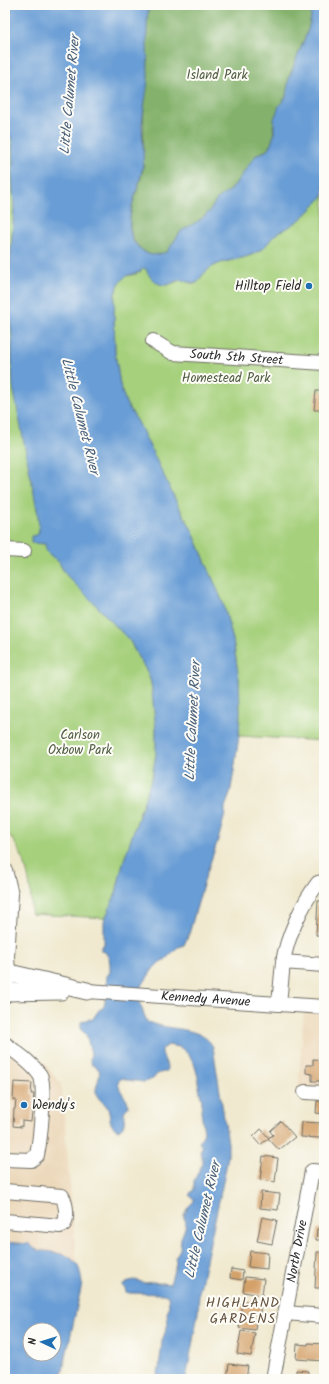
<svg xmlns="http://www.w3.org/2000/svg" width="329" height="1384" viewBox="0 0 329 1384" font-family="Kalam,sans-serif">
<rect width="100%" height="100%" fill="#fdfcf7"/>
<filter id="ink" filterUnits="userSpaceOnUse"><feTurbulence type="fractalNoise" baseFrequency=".025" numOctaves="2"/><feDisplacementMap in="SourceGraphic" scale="8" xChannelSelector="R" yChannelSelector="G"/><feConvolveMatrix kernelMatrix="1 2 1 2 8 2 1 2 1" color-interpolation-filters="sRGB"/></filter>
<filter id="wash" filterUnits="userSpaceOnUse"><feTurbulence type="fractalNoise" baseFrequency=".012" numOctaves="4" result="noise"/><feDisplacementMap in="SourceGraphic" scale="16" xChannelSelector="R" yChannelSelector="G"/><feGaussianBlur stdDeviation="0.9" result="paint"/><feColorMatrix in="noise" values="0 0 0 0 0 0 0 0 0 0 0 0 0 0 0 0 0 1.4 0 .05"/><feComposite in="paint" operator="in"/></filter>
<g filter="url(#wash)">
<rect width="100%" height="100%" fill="#f0e9cf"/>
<!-- built -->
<g fill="#ecd8ba">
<polygon points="304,1009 324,1010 324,1096 298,1093"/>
<polygon points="5,1034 35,1052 61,1084 77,1265 5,1260"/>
</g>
<!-- green -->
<g fill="#a6d07c" stroke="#687e54">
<polygon points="5,5 11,5 9,45 5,83"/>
<path d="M5,121L12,141L13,164L12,173L14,209L9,278V305L12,339V362L20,420L23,433L38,514L39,532L37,535L34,536L41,543L45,544L59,562L64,572L70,579L93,602L130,641L138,657L148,673L151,683L156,729V754L152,777L123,863L116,893L106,918L31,914C32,883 26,853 5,830Z"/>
<path d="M324,195V741L239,736L240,712L239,679L233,640L223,603L192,530L178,505L138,422L126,403L120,385L115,352L114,315L115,293L120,282L126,276L136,274L143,268L146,269L150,276L173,283L180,280L194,284L197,283C214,253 241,266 263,248C268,244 271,238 276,234C281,230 287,229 292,225C304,218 315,205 324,195Z"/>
</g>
<!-- forest -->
<path fill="#84b26c" stroke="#586e4c" d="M149,5H313L310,12L311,17L308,30L289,78L286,97L279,106L273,126L274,135L271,144L266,151L257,154L253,159L231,190L217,199L210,211L200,220L181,231L167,252C153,256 150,257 140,248C117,227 140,191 143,167C145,147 142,128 144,109L147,18Z"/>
<!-- water -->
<g fill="#699dd5" stroke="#4a6480" fill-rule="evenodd">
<path d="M11,5H149C145,29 148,54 148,78C147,94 143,109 142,124C142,139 145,154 142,170C138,194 123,216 133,241C135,244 137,245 139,248C150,257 153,256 167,252L181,231L200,220L210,211L217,199L231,190L253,159L258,154L266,151L271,144L274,135V119L279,106L286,97L289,78L308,30L311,17L310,12L313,5H324V195C315,205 304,218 292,225C287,229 281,230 276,234C271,238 268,244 263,248C241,266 214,253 197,283C191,284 185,279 179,280C175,281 171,284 167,285C157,286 149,278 146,269L143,268L140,272L126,276L120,282L115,293L114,315L115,352L120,385L126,403L138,422L178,505L192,530L223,603L233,640L239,679L240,712L239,736L234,771L230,794L225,807V814L219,837L205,878L189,934L184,945L178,947L166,959L160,962L153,969L141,987L140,1004L147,1022C152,1023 157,1025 162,1026C179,1030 204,1029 213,1047L228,1143V1156L225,1173L199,1293L198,1313L186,1379H156L159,1369L162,1341L168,1324L167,1313L169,1307L168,1296L164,1294L129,1293L126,1292L125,1288L122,1286L129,1281L135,1280L145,1283L153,1282L170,1284L176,1263L175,1258L180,1249L181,1238L185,1228L186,1222L184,1218V1215L188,1207L194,1201V1199L189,1195L194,1189V1181L202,1164V1156L200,1152L202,1147L199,1142L204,1133L201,1111L202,1101L198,1083V1077L194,1063L188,1054L180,1047L167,1045L162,1049C161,1057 168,1062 167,1071L157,1074L153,1079L144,1082L127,1080L123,1078L119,1080L118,1084C120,1092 126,1097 129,1105L124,1112C124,1120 126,1125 119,1130C108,1127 111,1117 108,1109C106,1102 96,1100 96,1091C96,1083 101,1078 99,1069L92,1065L90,1060L91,1054L86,1034L81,1030V1022L89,1019L92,1020L99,1010L103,1008L105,1002L107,976L110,972V965L109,958L105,952L101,951V946L104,945V921L116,893L123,863L152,777L156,754V729L151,683L148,673L138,657L130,641L93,602L70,579L64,572L59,562L50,555L46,550L45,544L31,543V536L37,535L39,532L38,514L13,387L12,362V339L9,305V278L14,209L12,173L13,164L12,141L5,121V83L9,45Z"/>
<path d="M5,1242L30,1244C31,1245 32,1247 34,1248C37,1251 43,1251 46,1251C70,1255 80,1258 82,1284L61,1379H5ZM30,1330H54V1354H30Z"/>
</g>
<g id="blocks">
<!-- building -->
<g fill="#d4a169">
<polygon points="316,391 324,391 324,410 314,410"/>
<polygon points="318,901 324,901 324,936 316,935"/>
<polygon points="313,1059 324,1060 324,1081 312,1081 312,1074 306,1073 306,1065 313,1065"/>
<polygon points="14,1082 32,1083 31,1094 34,1094 31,1122 22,1121 22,1127 13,1126 14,1109 15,1109 16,1100 13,1100"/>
<polygon points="317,1101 324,1101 324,1114 316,1113"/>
<polygon points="281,1121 295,1137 279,1150 268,1138 273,1135 270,1131"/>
<polygon points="302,1122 322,1123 320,1138 301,1137"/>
<polygon points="261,1129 269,1138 260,1145 253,1137"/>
<polygon points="263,1156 278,1158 275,1182 260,1180"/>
<polygon points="261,1192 280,1194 278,1210 260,1208"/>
<polygon points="262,1217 277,1220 272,1244 257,1241"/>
<polygon points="317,1229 324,1229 324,1240 316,1240"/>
<polygon points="250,1251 268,1253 267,1269 248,1267"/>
<polygon points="317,1252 324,1252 324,1288 315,1288"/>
<polygon points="231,1269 243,1271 242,1280 230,1278"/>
<polygon points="245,1277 264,1279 262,1295 243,1292"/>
<polygon points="242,1301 261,1303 260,1313 257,1312 255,1330 239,1328"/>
<polygon points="241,1331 255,1333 251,1356 237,1354"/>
<polygon points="308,1343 324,1344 324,1361 296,1359 297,1344 308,1345"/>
<polygon points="229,1364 248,1366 246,1379 227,1379"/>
<polygon points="296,1370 308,1371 308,1379 296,1379"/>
</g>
</g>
</g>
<g filter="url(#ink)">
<use href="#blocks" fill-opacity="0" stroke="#706e64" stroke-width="1"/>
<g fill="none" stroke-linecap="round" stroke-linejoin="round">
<defs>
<g id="minor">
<path id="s1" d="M153,341L173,353L324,363"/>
<polyline points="5,550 24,551"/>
<polyline points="5,870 11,894 7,957 8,972 5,996"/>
<path d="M283,962C287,937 302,904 318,883L324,882"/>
<path id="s2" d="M87,991L324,1007"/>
<polyline points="279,1004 283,962 324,965"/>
<path d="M5,1044C17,1053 31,1062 40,1075C46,1085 40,1141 37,1155L31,1160L5,1159"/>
<polyline points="305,1092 324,1093"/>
<path d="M5,1191L62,1196C66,1203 68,1217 64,1224L60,1226L5,1221"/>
<polyline points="285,1313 324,1316"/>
<path id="s3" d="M273,1379L312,1171L324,1172"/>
</g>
<g id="major">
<polyline points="5,972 87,991"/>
<polyline points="5,992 61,991"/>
</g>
</defs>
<!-- minor casing -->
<use href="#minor" stroke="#706e64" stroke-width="16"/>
<!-- major casing -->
<use href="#major" stroke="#706e64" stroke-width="19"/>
<!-- minor -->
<use href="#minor" stroke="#fff" stroke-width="14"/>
<!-- major -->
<use href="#major" stroke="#fff" stroke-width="17"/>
</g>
</g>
<!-- markers -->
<g fill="#1f6fb2" stroke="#fdfcf7" stroke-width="1.5">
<circle cx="309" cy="286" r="4"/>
<circle cx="24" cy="1105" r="4"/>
</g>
<g text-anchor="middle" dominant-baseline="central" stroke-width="4" stroke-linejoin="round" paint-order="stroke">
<!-- park labels -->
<g font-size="13" fill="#505d43" stroke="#fdfcf7">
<text x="217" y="75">Island Park</text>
<text x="226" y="378">Homestead Park</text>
<text x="80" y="735">Carlson<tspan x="80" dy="15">Oxbow Park</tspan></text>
</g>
<!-- poi labels -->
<g font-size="13" fill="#2b2b2b" stroke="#fdfcf7" text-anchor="end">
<text x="301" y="286">Hilltop Field</text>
<text x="32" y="1105" text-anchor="start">Wendy's</text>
</g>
<!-- street labels -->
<g font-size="13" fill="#2b2b2b" stroke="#fdfcf7">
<text stroke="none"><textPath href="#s1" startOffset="87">South 5th Street</textPath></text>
<text stroke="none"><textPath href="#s2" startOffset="119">Kennedy Avenue</textPath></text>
<text stroke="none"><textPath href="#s3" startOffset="130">North Drive</textPath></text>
</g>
<!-- water labels -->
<g font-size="14" font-style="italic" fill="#475e77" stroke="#fdfcf7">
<text transform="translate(70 95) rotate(-85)">Little Calumet River</text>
<text transform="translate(80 416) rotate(76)">Little Calumet River</text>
<text transform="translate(193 721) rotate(-87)">Little Calumet River</text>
<text transform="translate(203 1220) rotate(-77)">Little Calumet River</text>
</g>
<!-- neighbourhood labels -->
<g font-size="14" letter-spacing="1" fill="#665441" stroke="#fdfcf7">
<text x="243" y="1303">HIGHLAND<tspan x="243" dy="16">GARDENS</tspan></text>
</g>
</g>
<!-- margin -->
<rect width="329" height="1384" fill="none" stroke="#fdfcf7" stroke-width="20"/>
<!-- north arrow -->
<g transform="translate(42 1342) rotate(274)"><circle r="19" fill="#fdfcf7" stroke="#a9a8a5"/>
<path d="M0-3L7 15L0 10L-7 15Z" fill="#1f6fb2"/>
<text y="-6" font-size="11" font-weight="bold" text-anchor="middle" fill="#2b2b2b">N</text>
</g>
</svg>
